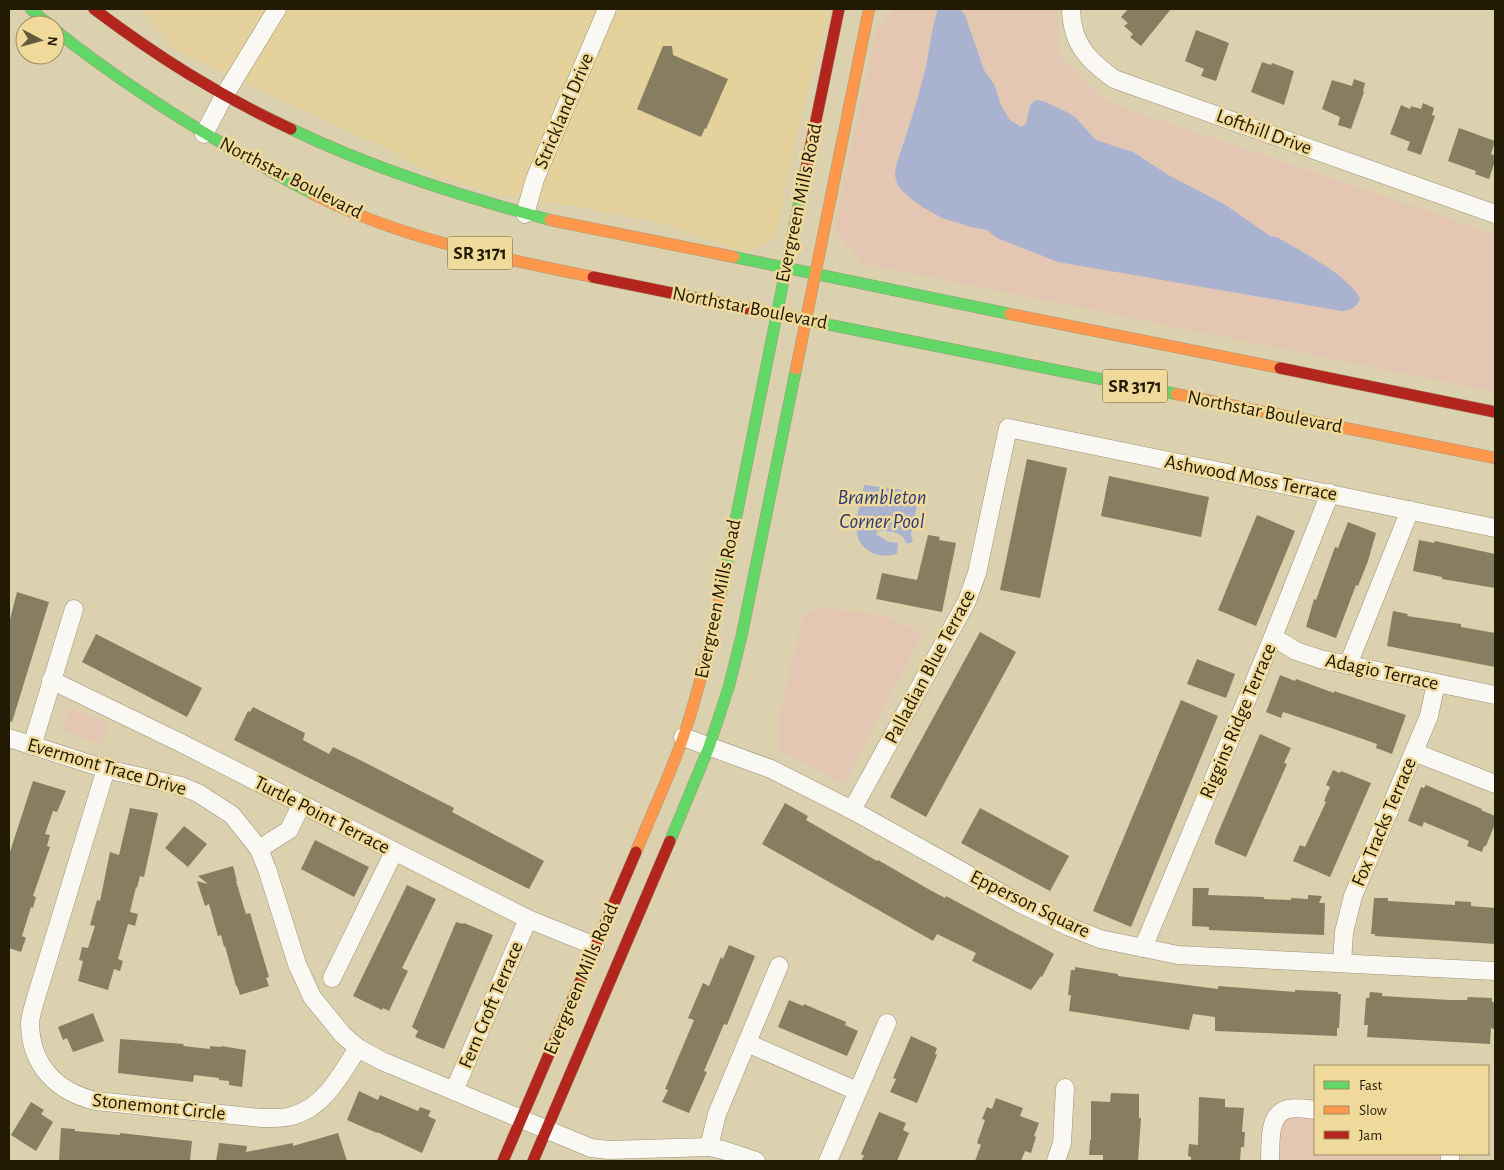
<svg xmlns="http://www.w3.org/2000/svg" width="1504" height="1170" viewBox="0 0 1504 1170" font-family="'Alegreya Sans',sans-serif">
<rect width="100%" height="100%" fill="#dcd1af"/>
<!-- built -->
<polygon fill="#e4d19b" points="141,9 830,9 827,24 805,96 776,234 763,246 747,251 727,247 662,223 575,206 496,194 437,176 387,149 176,50"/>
<!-- green -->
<g fill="#e4c7b3">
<polygon points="895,9 1057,9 1059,55 1108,102 1495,234 1495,392 861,263 834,230 876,28"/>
<polygon points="828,608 886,616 923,633 844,785 779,750 778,718 804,612"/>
<polygon points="70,708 109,723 101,745 61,730"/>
<polygon points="1315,1110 1315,1154 1450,1154 1450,1161 1270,1161 1275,1121"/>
</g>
<!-- water -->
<g fill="#a9b2ce">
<path d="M938,9H960L965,15L984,70L994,84L1001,105L1010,120L1021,127L1026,124L1030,105L1036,100L1043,101L1069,113L1076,118L1096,140L1133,152L1170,176L1224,204L1270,236L1277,237C1303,253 1344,272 1360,298C1358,307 1351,310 1342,311L1058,262L997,238L987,230L971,227L942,218L924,208L911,199L898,186L895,176L896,166C907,133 918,100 926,66C930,47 932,27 938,9Z"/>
<path d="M864,485L898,489L919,496L911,535L913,542L907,544C902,531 890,531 878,531L876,534L889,542L898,543L897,554C889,556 878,557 871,552C846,539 860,507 864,485Z"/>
</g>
<!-- building -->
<g fill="#877e61">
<polygon points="1128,9 1171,9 1141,46 1130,37 1133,34 1124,26 1128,23 1121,17"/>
<polygon points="1196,30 1229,43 1216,81 1201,76 1204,69 1185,61"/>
<polygon points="663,46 672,46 673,55 728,79 706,129 705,128 701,137 637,109"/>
<polygon points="1262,62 1271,65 1272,63 1294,71 1284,105 1251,92"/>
<polygon points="1354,79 1365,83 1363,91 1364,92 1351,129 1338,125 1340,117 1322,109 1332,80 1352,86"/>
<polygon points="1423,103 1434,108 1432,115 1435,116 1421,155 1407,150 1410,142 1390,134 1401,105 1410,109 1411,106 1421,109"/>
<polygon points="1459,128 1495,141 1491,154 1495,156 1495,161 1489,179 1475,174 1476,171 1448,161"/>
<polygon points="1027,459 1067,468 1040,598 1000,590"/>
<polygon points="1109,476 1209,497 1201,537 1101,516"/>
<polygon points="1257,515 1295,531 1256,626 1218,610"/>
<polygon points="1348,522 1376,533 1368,561 1358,586 1356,585 1336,638 1306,627 1314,599 1316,600 1335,547 1338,548"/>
<polygon points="928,535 940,537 939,540 956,543 942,612 876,599 882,573 917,580"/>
<polygon points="1419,540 1434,543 1435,541 1495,554 1495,588 1442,579 1442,577 1413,571"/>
<polygon points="17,592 49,602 12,722 9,721 9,623"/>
<polygon points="1393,611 1408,614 1407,616 1461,624 1461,627 1495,633 1495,667 1387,646"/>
<polygon points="980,632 1016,652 926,817 890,797"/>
<polygon points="96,634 202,688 187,717 82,662"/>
<polygon points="1197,659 1235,674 1226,698 1187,684"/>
<polygon points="1280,675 1295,681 1296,679 1334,693 1334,691 1406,715 1392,754 1376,748 1377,744 1331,728 1283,712 1281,718 1266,712"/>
<polygon points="1181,700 1218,716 1131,927 1093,911"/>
<polygon points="253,707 305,733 303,740 329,754 333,747 360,760 454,808 452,812 544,861 529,889 234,740 248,711 250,712"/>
<polygon points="1260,734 1291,748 1284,763 1287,764 1246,857 1215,844 1215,840"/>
<polygon points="1333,770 1340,773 1341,771 1371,783 1330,877 1293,861 1300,845 1305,847 1326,802 1324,801 1330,787 1326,785"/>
<polygon points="33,781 66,791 57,812 53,811 45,834 50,835 47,846 50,847 33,896 36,897 33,908 31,907 22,936 26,938 21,952 9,948 9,855"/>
<polygon points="1426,785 1482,809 1481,810 1495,816 1495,824 1486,846 1484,846 1482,852 1467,846 1469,841 1424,822 1422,827 1408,821 1421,787 1424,788"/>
<polygon points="785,803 808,816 806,820 877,861 878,860 930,890 945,898 946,896 1051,952 1054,954 1042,977 1041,976 1031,990 972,961 976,953 937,934 933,941 762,844"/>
<polygon points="130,808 158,813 144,877 140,876 137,888 136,887 130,912 138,914 135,926 128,924 118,959 123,961 120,971 114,969 108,990 78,981 83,961 79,960 82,947 88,948 95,926 90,925 97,900 100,901 110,852 119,855"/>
<polygon points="980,808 1069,856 1050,891 961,843"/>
<polygon points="184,826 207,844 188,867 165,848"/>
<polygon points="315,840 369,867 354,897 301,869"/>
<polygon points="233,866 237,881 236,881 246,914 250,913 269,977 266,978 269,986 240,995 237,986 236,986 225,946 224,947 221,935 218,936 209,904 205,906 197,881 208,884 198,876"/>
<polygon points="407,885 436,899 402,968 408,971 389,1011 383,1008 382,1010 353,996"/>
<polygon points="1193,888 1209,888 1208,895 1264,897 1264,899 1291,900 1291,898 1308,899 1308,895 1322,896 1319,903 1325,903 1324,935 1209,930 1209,927 1192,926"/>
<polygon points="1374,898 1388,898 1388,901 1455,905 1455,901 1471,902 1471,906 1495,908 1495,944 1375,936 1375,934 1371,934"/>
<polygon points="456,922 463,924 464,923 493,935 444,1049 415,1037 418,1031 412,1027"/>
<polygon points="729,945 755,956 727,1025 724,1024 704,1071 707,1072 689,1113 662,1102 668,1090 665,1089 694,1020 688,1018 703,983 709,986 721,957 723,959"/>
<polygon points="1075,967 1118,974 1118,976 1218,989 1218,986 1295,992 1295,990 1338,992 1338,994 1341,994 1339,1028 1337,1028 1337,1036 1215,1031 1215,1017 1193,1014 1189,1030 1069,1011 1071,995 1068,995 1071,970 1075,970"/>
<polygon points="1370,992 1382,993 1382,996 1450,1000 1467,1000 1468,997 1492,998 1492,1002 1495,1002 1494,1029 1491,1028 1490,1044 1367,1037 1368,1025 1364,1025 1366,998 1369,998"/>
<polygon points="789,1000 803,1006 804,1004 846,1022 845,1025 858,1031 847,1056 778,1027"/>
<polygon points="93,1013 104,1041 73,1052 67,1038 63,1040 58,1027"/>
<polygon points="911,1036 937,1048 935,1054 937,1055 917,1103 890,1092 896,1079 893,1078"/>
<polygon points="120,1039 184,1044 183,1046 210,1049 210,1046 221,1047 221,1046 246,1050 242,1087 229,1085 229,1081 219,1080 219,1078 194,1075 193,1082 118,1073"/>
<polygon points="359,1091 378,1100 380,1095 418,1111 420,1107 431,1111 428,1116 436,1120 422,1153 377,1132 377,1133 347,1120"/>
<polygon points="1111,1093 1139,1094 1139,1118 1141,1118 1138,1161 1103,1161 1103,1155 1089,1155 1090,1140 1091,1140 1091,1101 1110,1102"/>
<polygon points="1199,1097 1225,1099 1225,1107 1244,1108 1242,1132 1245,1132 1244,1147 1241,1147 1240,1161 1191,1161 1191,1157 1188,1156 1189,1144 1198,1145"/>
<polygon points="996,1098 1023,1108 1020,1116 1039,1123 1034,1136 1036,1137 1031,1153 1025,1151 1021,1161 975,1161 981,1145 977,1143 985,1120 982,1119 987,1107 992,1109"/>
<polygon points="31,1102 44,1110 41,1114 53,1122 36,1151 11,1135"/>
<polygon points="879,1112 906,1123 903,1130 909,1133 897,1161 861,1161 864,1156 861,1154"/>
<polygon points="61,1128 75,1129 75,1131 120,1135 120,1133 192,1141 190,1161 59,1161"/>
<polygon points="338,1133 347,1161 216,1161 219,1143 247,1146 246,1152 293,1143 293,1146"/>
</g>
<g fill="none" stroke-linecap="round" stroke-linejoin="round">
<defs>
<g id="street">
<path d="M1071,9C1072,44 1087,59 1114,79L1495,214"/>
<polyline points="204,134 224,96 277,9"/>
<polyline points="525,214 535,179 607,9"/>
<polyline points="1273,637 1296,651 1320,659 1495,695"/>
<polyline points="1348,665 1410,510"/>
<polyline points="51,680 181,743 528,919 595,946"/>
<polyline points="683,737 771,769 852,810 1019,903 1070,927 1100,939 1178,955 1495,971"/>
<polyline points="9,738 106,769 181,786 198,793 232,815 259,849 267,869 297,964 312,997 343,1035 358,1048 382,1061 591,1148 609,1150 709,1147 723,1150 756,1161"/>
<polyline points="32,746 74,609"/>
<polyline points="1414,752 1495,784"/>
<path d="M106,769L35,1001C33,1008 30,1017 30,1024C31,1066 57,1092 96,1101L261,1118C272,1118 282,1119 292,1116C325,1107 341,1074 358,1048"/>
<polyline points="852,810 967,601 977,573 1008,428 1495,528"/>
<polyline points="259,849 289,830 301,805"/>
<polyline points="1143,948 1273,637 1330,493"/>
<polyline points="1342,963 1344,932 1353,896 1429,716 1436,683"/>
<polyline points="332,978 394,852"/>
<polyline points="747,1043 857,1091"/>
<polyline points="454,1091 528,919"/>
<polyline points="709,1147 717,1114 779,966"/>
<polyline points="828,1161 887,1023"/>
<polyline points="1056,1161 1062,1143 1065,1088"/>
<path d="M1270,1161C1271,1145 1267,1114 1288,1109C1296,1107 1307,1109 1315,1110"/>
<polyline points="1450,1161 1450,1154"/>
</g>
<g id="fast">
<polyline points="31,9 49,25"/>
<path d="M55,30C135,94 222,146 313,194"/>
<path d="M291,129C374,169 461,196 550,220"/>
<polyline points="734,257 1010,314"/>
<polyline points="755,310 1176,394"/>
<polyline points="726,568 804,178"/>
<polyline points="670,841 709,747 729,686 742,634 796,369"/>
</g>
<g id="slow">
<path d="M313,194C398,238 499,258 593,277"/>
<polyline points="550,220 734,257"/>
<polyline points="1010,314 1280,368"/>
<polyline points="796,369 869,9"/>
<polyline points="1176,394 1495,458"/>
<path d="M636,852C652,813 670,775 684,735C702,680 715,624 726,568"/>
</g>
<g id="jam">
<path d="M94,9C158,57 218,95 291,129"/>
<polyline points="804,178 839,9"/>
<polyline points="593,277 755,310"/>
<polyline points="1280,368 1495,412"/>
<polyline points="503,1161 636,852"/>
<polyline points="533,1161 670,841"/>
</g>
</defs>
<!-- street casing -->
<use href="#street" stroke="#9a9176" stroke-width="19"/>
<!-- fast casing -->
<use href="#fast" stroke="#a3997b" stroke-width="12"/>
<!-- slow casing -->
<use href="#slow" stroke="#a3997b" stroke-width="12"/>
<!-- jam casing -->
<use href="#jam" stroke="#a3997b" stroke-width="12"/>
<!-- street -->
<use href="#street" stroke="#faf8f3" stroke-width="18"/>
<!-- fast -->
<use href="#fast" stroke="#63d668" stroke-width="11"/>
<!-- slow -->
<use href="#slow" stroke="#ff974d" stroke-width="11"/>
<!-- jam -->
<use href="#jam" stroke="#b3261e" stroke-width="11"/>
</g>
<g text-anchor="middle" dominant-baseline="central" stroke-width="5" stroke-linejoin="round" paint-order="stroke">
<!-- shield labels -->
<g fill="#f0da9b" stroke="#605430" stroke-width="1">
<rect x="447.5" y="236.5" width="65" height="33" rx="4"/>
<rect x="1102.5" y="369.5" width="65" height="33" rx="4"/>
</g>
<g font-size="19" font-weight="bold" fill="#221a02">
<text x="480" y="253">SR 3171</text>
<text x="1135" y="386">SR 3171</text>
</g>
<!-- street labels -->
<g font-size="20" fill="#221a02" stroke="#f0da9b">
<text transform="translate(564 111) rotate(-67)">Strickland Drive</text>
<text transform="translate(1264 132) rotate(20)">Lofthill Drive</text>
<text transform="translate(291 178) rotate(27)">Northstar Boulevard</text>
<text transform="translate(799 203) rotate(-78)">Evergreen Mills Road</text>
<text transform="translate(750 308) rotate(11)">Northstar Boulevard</text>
<text transform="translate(1265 412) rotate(11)">Northstar Boulevard</text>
<text transform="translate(1251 478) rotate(11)">Ashwood Moss Terrace</text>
<text transform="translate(718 599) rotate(-78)">Evergreen Mills Road</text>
<text transform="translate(930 667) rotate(-62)">Palladian Blue Terrace</text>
<text transform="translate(1382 672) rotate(12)">Adagio Terrace</text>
<text transform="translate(1238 721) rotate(-67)">Riggins Ridge Terrace</text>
<text transform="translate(107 767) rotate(16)">Evermont Trace Drive</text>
<text transform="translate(322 815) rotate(27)">Turtle Point Terrace</text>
<text transform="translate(1384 822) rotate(-67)">Fox Tracks Terrace</text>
<text transform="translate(1030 904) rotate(26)">Epperson Square</text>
<text transform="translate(581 979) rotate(-67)">Evergreen Mills Road</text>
<text transform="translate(491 1005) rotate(-67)">Fern Croft Terrace</text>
<text transform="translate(159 1107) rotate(6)">Stonemont Circle</text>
</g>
<!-- water labels -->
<g font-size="21" font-style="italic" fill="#2b397b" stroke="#f0da9b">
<text x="882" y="497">Brambleton<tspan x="882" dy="24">Corner Pool</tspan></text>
</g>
</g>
<!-- border -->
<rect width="1504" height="1170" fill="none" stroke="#221a02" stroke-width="20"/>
<!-- legend -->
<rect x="1314" y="1065" width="175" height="90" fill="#f0da9b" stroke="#9e8d5e"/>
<rect x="1324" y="1081" width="25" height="8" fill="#63d668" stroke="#9e8d5e"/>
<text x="1359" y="1090" font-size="15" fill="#221a02">Fast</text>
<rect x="1324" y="1106" width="25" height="8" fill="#ff974d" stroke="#9e8d5e"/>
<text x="1359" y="1115" font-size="15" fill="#221a02">Slow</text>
<rect x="1324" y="1131" width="25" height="8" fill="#b3261e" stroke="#9e8d5e"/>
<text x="1359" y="1140" font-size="15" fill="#221a02">Jam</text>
<!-- north arrow -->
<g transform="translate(40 40) rotate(96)"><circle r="24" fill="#f0da9b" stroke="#9e8d5e"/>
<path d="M0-4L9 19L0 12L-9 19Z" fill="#635a3f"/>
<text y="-8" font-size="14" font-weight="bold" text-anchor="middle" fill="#221a02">N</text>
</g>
</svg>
